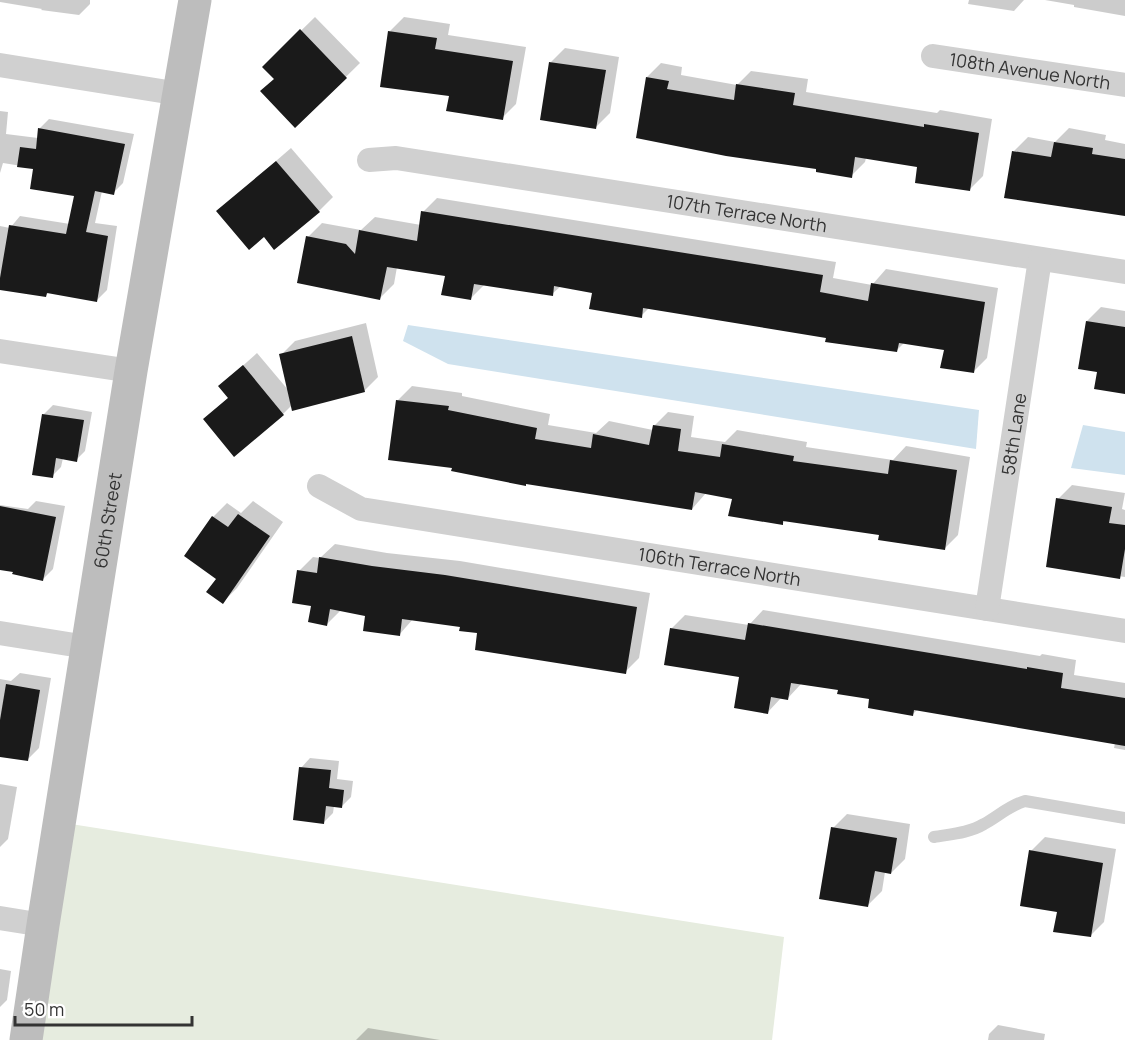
<svg xmlns="http://www.w3.org/2000/svg" width="1125" height="1040" viewBox="0 0 1125 1040" font-family="Manrope,sans-serif">
<rect width="100%" height="100%" fill="#fff"/>
<!-- green -->
<polygon fill="#e6ecdf" points="71,824 784,937 772,1040 39,1040"/>
<!-- water -->
<g fill="#cfe2ee">
<polygon points="408,325 979,410 976,449 448,364 403,341"/>
<polygon points="1083,425 1125,432 1125,475 1071,468"/>
</g>
<!-- shadow -->
<g fill="#0003">
<polygon points="0,0 90,0 90,4 79,15 41,10 42,9 0,2"/>
<polygon points="969,0 1024,0 1014,11 968,4"/>
<polygon points="1045,0 1125,0 1125,16 1074,7 1074,5"/>
<polygon points="315,17 360,63 296,126 275,78 264,67"/>
<polygon points="404,17 450,24 448,35 526,47 516,104 502,118 390,31"/>
<polygon points="565,48 619,57 610,113 596,127 551,62"/>
<polygon points="661,63 682,67 681,75 737,85 751,71 808,79 806,92 937,113 940,110 992,119 983,176 969,190 919,166 866,158 865,162 851,176 818,167 726,154 647,77"/>
<polygon points="0,111 8,112 6,134 38,138 39,129 49,119 134,134 123,183 113,193 102,191 95,223 117,226 107,290 97,300 49,292 46,295 0,288 0,226 10,228 20,216 70,224 76,195 34,168 3,163 0,173"/>
<polygon points="1069,128 1106,135 1105,140 1125,144 1125,215 1014,151 1028,137 1055,142"/>
<polygon points="291,148 333,197 319,211 264,235 218,211"/>
<polygon points="437,198 836,262 833,278 872,285 886,269 998,288 987,358 973,372 945,349 905,342 897,350 827,337 649,308 641,316 594,292 561,286 552,294 485,284 471,298 446,275 397,267 394,284 380,298 308,237 322,223 361,230 375,217 421,225 423,212"/>
<polygon points="1101,307 1125,311 1125,392 1099,371 1087,321"/>
<polygon points="366,323 378,377 364,391 292,405 283,414 205,419 229,397 220,386 257,353 289,391 281,355 295,341"/>
<polygon points="412,386 462,393 462,396 550,414 548,425 596,433 609,421 653,430 654,426 668,412 694,416 691,437 725,442 737,430 807,442 806,447 893,460 906,446 970,457 958,535 944,549 880,534 786,520 782,524 733,498 706,493 692,509 454,466 398,400"/>
<polygon points="53,405 92,412 85,451 76,460 63,458 61,467 52,476 43,415"/>
<polygon points="1072,485 1125,493 1122,509 1125,510 1125,577 1048,566 1058,499"/>
<polygon points="36,501 65,506 53,569 43,579 0,568 0,505 28,509"/>
<polygon points="253,501 283,522 237,588 223,602 218,579 213,517 227,503 241,513"/>
<polygon points="335,544 387,553 460,561 650,593 639,658 625,672 462,626 413,619 399,635 367,614 341,610 327,624 312,605 299,571 313,557 320,558"/>
<polygon points="763,610 1040,656 1042,654 1076,660 1074,675 1125,683 1125,750 1114,748 1115,743 918,709 913,714 871,698 839,689 801,684 788,698 781,698 768,712 741,676 671,629 685,615 749,625"/>
<polygon points="20,673 51,678 39,748 27,760 0,755 0,679 11,681"/>
<polygon points="310,758 339,761 337,779 353,781 351,797 341,807 334,806 333,813 324,822 301,768"/>
<polygon points="0,784 17,787 8,839 0,847"/>
<polygon points="847,814 910,824 905,859 891,873 885,872 882,891 868,905 833,828"/>
<polygon points="1045,837 1116,849 1104,922 1090,936 1059,911 1031,851"/>
<polygon points="0,969 11,971 7,1000 0,1007"/>
<polygon points="998,1025 1045,1034 1044,1040 988,1040 989,1034"/>
<polygon points="368,1028 440,1040 356,1040"/>
</g>
<!-- building -->
<g fill="#1a1a1a">
<polygon points="300,29 347,78 295,128 260,91 274,79 262,67"/>
<polygon points="388,31 437,38 435,49 513,61 503,120 446,111 449,96 380,87"/>
<polygon points="549,62 606,70 596,129 540,120"/>
<polygon points="646,77 669,81 667,89 734,100 736,84 795,93 793,105 924,127 924,124 979,133 970,191 915,183 917,167 855,157 852,178 816,172 816,169 726,156 636,138"/>
<polygon points="38,128 125,144 114,195 95,191 86,232 108,236 97,302 47,293 46,297 0,290 0,278 9,225 66,234 74,196 30,189 33,169 17,167 20,147 36,149"/>
<polygon points="1054,142 1093,148 1092,154 1125,159 1125,216 1004,198 1012,151 1051,157"/>
<polygon points="276,161 320,212 274,250 264,237 249,250 216,211"/>
<polygon points="421,211 823,275 820,292 868,301 871,283 985,302 974,373 940,368 944,350 899,343 897,352 825,342 826,338 643,308 642,318 589,309 592,293 554,286 553,296 474,284 471,300 441,295 445,276 387,267 380,300 297,283 306,236 346,244 355,254 359,230 417,241"/>
<polygon points="1086,321 1125,327 1125,394 1094,389 1097,372 1078,369"/>
<polygon points="352,336 365,392 292,411 279,354"/>
<polygon points="243,365 284,415 234,457 203,419 228,398 218,386"/>
<polygon points="396,400 449,406 448,410 537,428 535,439 591,448 593,434 649,445 653,425 681,429 678,451 720,457 722,444 794,456 793,461 888,474 890,460 957,470 945,550 878,540 879,535 783,521 783,525 728,516 732,499 695,492 692,510 526,484 526,486 451,471 452,468 388,460"/>
<polygon points="42,414 84,420 77,462 56,458 53,478 32,475"/>
<polygon points="1056,498 1112,507 1109,523 1125,525 1125,549 1120,579 1046,567"/>
<polygon points="0,506 56,517 43,581 12,574 13,572 0,570"/>
<polygon points="238,514 270,536 223,604 206,592 216,579 184,556 212,516 228,527"/>
<polygon points="319,557 372,566 445,575 637,607 626,674 475,650 477,633 459,631 460,627 402,619 400,636 363,631 365,616 330,609 327,626 308,622 311,606 292,603 297,570 317,573"/>
<polygon points="748,623 1027,669 1027,667 1063,673 1061,688 1125,698 1125,746 914,710 913,716 868,708 869,699 837,694 838,690 791,683 788,700 771,697 768,714 734,708 739,677 664,665 670,628 745,640"/>
<polygon points="6,684 40,690 28,761 0,757 0,720"/>
<polygon points="299,767 331,770 329,788 344,790 342,808 326,806 324,824 293,820"/>
<polygon points="831,827 897,838 891,874 875,871 868,907 819,899"/>
<polygon points="1029,850 1103,863 1091,937 1053,932 1057,912 1020,906"/>
</g>
<g fill="none" stroke-linecap="round" stroke-linejoin="round">
<!-- lane -->
<path stroke="#d0d0d0" stroke-width="12" d="M934,837C951,834 969,833 984,824C997,817 1010,805 1025,801L1125,818"/>
<!-- street -->
<g stroke="#d0d0d0" stroke-width="24">
<path id="s1" d="M933,56L1125,85"/>
<polyline points="0,65 180,94"/>
<path id="s2" d="M369,160L396,158L1125,272"/>
<polyline points="0,351 131,371"/>
<path id="s3" d="M319,486L361,509L1125,631"/>
<path id="s4" d="M987,609L1040,259"/>
<polyline points="0,633 87,647"/>
<polyline points="0,918 43,925"/>
</g>
<!-- secondary -->
<path stroke="#bdbdbd" stroke-width="33" id="s5" d="M26,1040L43,925L131,371L195,0"/>
</g>
<g text-anchor="middle" dominant-baseline="central" stroke-width="6" stroke-linejoin="round" paint-order="stroke">
<!-- street labels -->
<g font-size="18" fill="#333" stroke="#fff">
<text stroke="none"><textPath href="#s1" startOffset="98">108th Avenue North</textPath></text>
<text stroke="none"><textPath href="#s2" startOffset="382">107th Terrace North</textPath></text>
<text stroke="none"><textPath href="#s4" startOffset="177">58th Lane</textPath></text>
<text stroke="none"><textPath href="#s5" startOffset="526">60th Street</textPath></text>
<text stroke="none"><textPath href="#s3" startOffset="411">106th Terrace North</textPath></text>
</g>
</g>
<!-- scale -->
<path d="M15 1016v9h177v-9" fill="none" stroke="#333333" stroke-width="3"/>
<text x="24" y="1016" font-size="18" fill="#333333" stroke="#ffffff" stroke-width="4.5" paint-order="stroke">50 m</text>
</svg>
